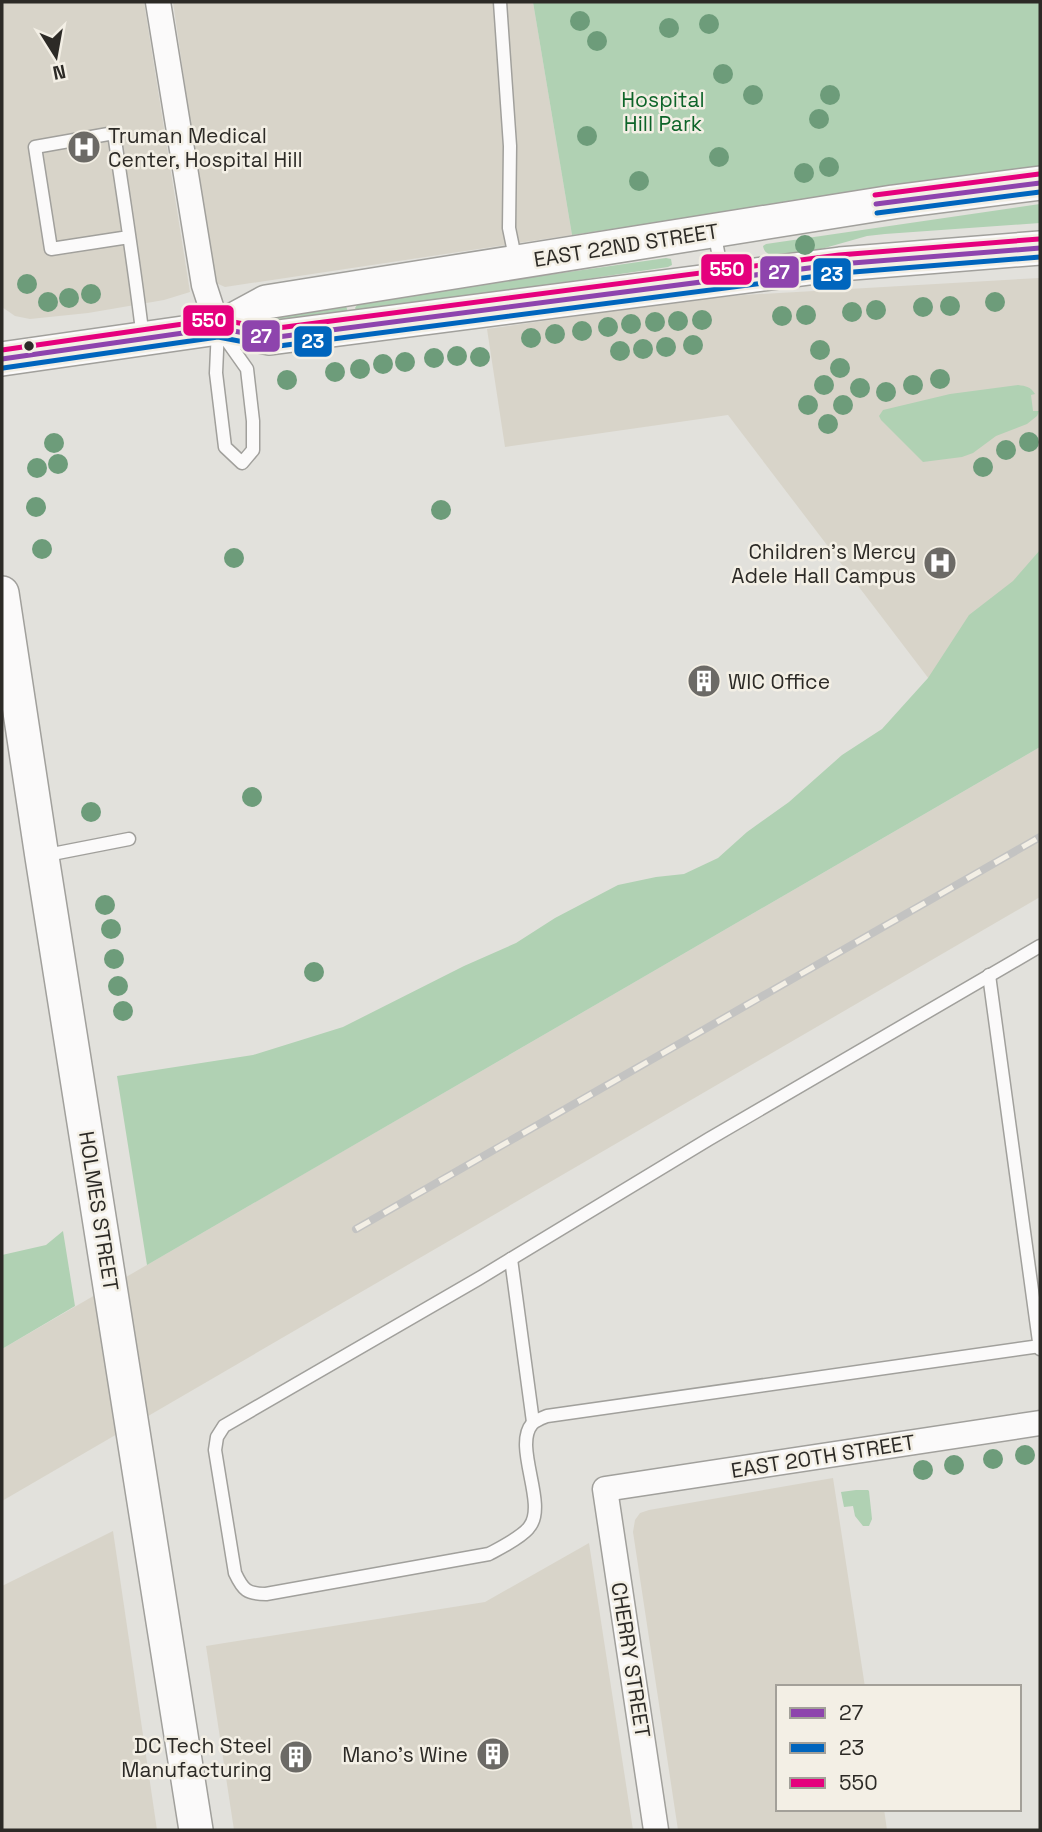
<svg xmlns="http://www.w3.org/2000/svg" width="1042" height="1832" viewBox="0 0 1042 1832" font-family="'Space Grotesk',sans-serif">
<rect width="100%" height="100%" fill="#e2e1dc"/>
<!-- built -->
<g fill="#d8d4c9">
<polygon points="2,2 144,2 190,292 164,300 88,313 30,319 15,316 2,307"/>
<polygon points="173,2 533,2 572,235 225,287 216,283 212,274"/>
<polygon points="1039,278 1040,679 964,725 728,415 505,447 487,329 690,300 744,295"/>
<polygon points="1040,747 1040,897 2,1501 2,1349"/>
<polygon points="833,1478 865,1687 778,1687 778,1809 884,1809 887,1830 678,1830 633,1532 635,1520 640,1513 649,1510"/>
<polygon points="113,1531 157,1830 2,1830 2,1586"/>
<polygon points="589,1543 633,1830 234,1830 206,1646 485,1602"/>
</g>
<!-- green -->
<g fill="#b0d1b3">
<polygon points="533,2 1040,2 1040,166 572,235"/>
<path d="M1040,204V223L885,234L867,236L807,253L771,255C766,253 764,251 763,246L766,244Z"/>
<polygon points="666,258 671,259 672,265 668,267 360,312 357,312 355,308 359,302"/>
<polygon points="346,306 348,312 262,327 259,317"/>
<path d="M1018,385C1026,386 1031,387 1035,394L1031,395L1033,411H1039L1037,416L1027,424L996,436L973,453L962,457L923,462L881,420L879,416L883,410L950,394Z"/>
<polygon points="1040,550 1040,747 147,1265 117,1076 253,1055 343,1027 464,966 516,943 555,918 618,885 656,877 684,874 718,858 747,832 789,802 842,755 882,729 928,678 969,615 1013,581"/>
<polygon points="63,1231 75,1306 2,1349 2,1255 46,1245"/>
<polygon points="856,1490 868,1490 869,1491 872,1519 869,1526 863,1526 855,1516 853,1506 844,1507 841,1492"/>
</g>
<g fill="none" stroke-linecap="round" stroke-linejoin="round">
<defs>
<g id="lane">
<polyline points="500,2 510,146 509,228 516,262"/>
<polyline points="714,231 723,278"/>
<path d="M129,237L51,249L35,147L114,133C124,202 135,270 143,339"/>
<polygon points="218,328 247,369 253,421 253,450 242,463 225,447 216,373"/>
<polyline points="42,856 129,839"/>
<path d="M1040,946L709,1139L478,1279L224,1426L217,1437L215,1450L235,1573C243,1590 247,1594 266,1594L489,1554C500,1548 524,1536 530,1526C547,1503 513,1446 532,1424C536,1420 542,1418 547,1416L1040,1346"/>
<polyline points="989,975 1040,1349"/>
<polyline points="511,1259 533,1422"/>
</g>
<g id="street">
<polyline points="158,2 204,285 218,328"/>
<polyline points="656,1830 605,1489 1040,1423"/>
</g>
<g id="secondary">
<polyline points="218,328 266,302 893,202 1040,183"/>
<polyline points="2,359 218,328 270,338 840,264 1040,248"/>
<polyline points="2,593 42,857 196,1830"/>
</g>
</defs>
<!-- lane casing -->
<use href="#lane" stroke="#a1a09c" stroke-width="15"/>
<!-- street casing -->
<use href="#street" stroke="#a1a09c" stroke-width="27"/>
<!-- secondary casing -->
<use href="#secondary" stroke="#a1a09c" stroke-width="36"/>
<!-- lane -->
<use href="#lane" stroke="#fbfafa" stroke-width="12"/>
<!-- street -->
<use href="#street" stroke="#fbfafa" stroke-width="24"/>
<!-- secondary -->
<use href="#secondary" stroke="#fbfafa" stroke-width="33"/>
<defs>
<polyline id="rail" points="356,1229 1040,837"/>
</defs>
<!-- rail casing -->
<use href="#rail" stroke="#c3c3c2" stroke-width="8"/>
<!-- rail -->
<use href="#rail" stroke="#f3efe5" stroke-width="5" stroke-dasharray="16" stroke-linecap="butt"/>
<defs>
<g id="bus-1">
<polyline points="876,204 1040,183"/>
<polyline points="2,359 218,328 270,338 840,264 1040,248"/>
</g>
<g id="bus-2">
<polyline points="877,213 1040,192"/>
<polyline points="3,368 218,337 271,347 841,273 1040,257"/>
</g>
<g id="bus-3">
<polyline points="875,195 1039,174"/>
<polyline points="2,350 218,319 270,329 839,255 1039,239"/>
</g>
</defs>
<!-- bus-1 casing -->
<use href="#bus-1" stroke="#f3efe5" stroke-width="10"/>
<!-- bus-2 casing -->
<use href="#bus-2" stroke="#f3efe5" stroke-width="10"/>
<!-- bus-3 casing -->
<use href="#bus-3" stroke="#f3efe5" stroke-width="10"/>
<!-- bus-1 -->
<use href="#bus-1" stroke="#8e44ad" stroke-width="5"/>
<!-- bus-2 -->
<use href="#bus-2" stroke="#0065bd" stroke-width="5"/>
<!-- bus-3 -->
<use href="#bus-3" stroke="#e5007d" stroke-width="5"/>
</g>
<!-- trees -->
<g fill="#6d9c7a">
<circle cx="580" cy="21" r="10"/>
<circle cx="709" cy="24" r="10"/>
<circle cx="669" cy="28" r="10"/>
<circle cx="597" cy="41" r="10"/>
<circle cx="723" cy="74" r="10"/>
<circle cx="753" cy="95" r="10"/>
<circle cx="830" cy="95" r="10"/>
<circle cx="819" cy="119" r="10"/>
<circle cx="587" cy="136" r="10"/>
<circle cx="719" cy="157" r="10"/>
<circle cx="829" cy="167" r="10"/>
<circle cx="804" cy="173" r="10"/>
<circle cx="639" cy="181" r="10"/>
<circle cx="805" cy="245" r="10"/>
<circle cx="27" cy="284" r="10"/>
<circle cx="91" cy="294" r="10"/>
<circle cx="69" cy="298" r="10"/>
<circle cx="48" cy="302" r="10"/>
<circle cx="995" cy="302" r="10"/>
<circle cx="950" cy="306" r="10"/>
<circle cx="923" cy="307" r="10"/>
<circle cx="876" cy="310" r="10"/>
<circle cx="852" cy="312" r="10"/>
<circle cx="806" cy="315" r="10"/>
<circle cx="782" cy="316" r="10"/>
<circle cx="702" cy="320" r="10"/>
<circle cx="678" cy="321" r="10"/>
<circle cx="655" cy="322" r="10"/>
<circle cx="631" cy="324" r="10"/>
<circle cx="608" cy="327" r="10"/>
<circle cx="582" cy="331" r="10"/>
<circle cx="555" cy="334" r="10"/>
<circle cx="531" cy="338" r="10"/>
<circle cx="693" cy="345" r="10"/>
<circle cx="666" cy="347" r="10"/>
<circle cx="643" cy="349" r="10"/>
<circle cx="820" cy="350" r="10"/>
<circle cx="620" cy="351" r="10"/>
<circle cx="457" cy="356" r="10"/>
<circle cx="480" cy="357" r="10"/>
<circle cx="434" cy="358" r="10"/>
<circle cx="405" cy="362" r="10"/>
<circle cx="383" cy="364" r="10"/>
<circle cx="840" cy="368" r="10"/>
<circle cx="360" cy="369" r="10"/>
<circle cx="335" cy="372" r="10"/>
<circle cx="940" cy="379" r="10"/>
<circle cx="287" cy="380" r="10"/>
<circle cx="824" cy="385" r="10"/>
<circle cx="913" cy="385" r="10"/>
<circle cx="860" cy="388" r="10"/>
<circle cx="886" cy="392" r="10"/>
<circle cx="808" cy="405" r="10"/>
<circle cx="843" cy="405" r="10"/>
<circle cx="828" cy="424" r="10"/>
<circle cx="1029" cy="442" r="10"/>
<circle cx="54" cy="443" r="10"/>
<circle cx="1006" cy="450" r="10"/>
<circle cx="58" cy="464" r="10"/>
<circle cx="983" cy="467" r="10"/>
<circle cx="37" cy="468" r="10"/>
<circle cx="36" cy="507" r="10"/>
<circle cx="441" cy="510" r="10"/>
<circle cx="42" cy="549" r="10"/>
<circle cx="234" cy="558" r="10"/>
<circle cx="252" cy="797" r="10"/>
<circle cx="91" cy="812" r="10"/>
<circle cx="105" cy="905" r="10"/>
<circle cx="111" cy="929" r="10"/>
<circle cx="114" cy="959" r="10"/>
<circle cx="314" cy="972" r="10"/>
<circle cx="118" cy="986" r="10"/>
<circle cx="123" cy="1011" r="10"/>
<circle cx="1025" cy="1455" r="10"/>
<circle cx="993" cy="1459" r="10"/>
<circle cx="954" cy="1465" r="10"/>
<circle cx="923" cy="1470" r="10"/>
</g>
<!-- icons -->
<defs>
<symbol id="hospital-disc" viewBox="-11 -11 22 22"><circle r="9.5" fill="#6c6a66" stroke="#f3efe5"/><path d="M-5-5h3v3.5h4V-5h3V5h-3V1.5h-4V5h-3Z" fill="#fff"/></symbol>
<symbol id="building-disc" viewBox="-11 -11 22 22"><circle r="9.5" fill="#6c6a66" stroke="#f3efe5"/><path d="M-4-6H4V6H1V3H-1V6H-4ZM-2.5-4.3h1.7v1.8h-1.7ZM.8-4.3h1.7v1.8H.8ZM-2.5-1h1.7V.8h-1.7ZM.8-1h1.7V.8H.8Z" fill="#fff"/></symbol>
</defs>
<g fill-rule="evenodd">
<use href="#hospital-disc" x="65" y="128" width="38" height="38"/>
<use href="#hospital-disc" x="921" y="544" width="38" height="38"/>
<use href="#building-disc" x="685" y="662" width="38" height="38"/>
<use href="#building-disc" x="474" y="1735" width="38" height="38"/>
<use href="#building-disc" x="277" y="1738" width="38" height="38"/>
</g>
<!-- markers -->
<circle fill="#2c2a26" stroke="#f3efe5" stroke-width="2.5" cx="29" cy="346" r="6"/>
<g text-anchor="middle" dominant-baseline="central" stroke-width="5" stroke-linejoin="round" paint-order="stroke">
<!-- park labels -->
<g font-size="21" fill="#0d6429" stroke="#f3efe5">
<text x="663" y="99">Hospital<tspan x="663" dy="24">Hill Park</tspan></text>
</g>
<!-- poi labels -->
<g font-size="21" fill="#2c2a26" stroke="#f3efe5" text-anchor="end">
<text x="108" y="135" text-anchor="start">Truman Medical<tspan x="108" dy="24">Center, Hospital Hill</tspan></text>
<text x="916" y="551">Children's Mercy<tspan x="916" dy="24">Adele Hall Campus</tspan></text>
<text x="728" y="681" text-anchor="start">WIC Office</text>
<text x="272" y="1745">DC Tech Steel<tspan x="272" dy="24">Manufacturing</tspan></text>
<text x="468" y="1754">Mano's Wine</text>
</g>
<!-- street labels -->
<g font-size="21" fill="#2c2a26" stroke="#f3efe5">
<text transform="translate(626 245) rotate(-9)">EAST 22ND STREET</text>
<text transform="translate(99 1211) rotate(81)">HOLMES STREET</text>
<text transform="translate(823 1456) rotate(-9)">EAST 20TH STREET</text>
<text transform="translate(631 1660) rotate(81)">CHERRY STREET</text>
</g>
</g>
<g stroke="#f3efe5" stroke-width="2.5">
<rect x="700" y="253" width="53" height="33" rx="7" fill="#e5007d"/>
<rect x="759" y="255" width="41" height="34" rx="7" fill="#8e44ad"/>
<rect x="812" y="257" width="40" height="34" rx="7" fill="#0065bd"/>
<rect x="182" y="304" width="53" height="33" rx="7" fill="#e5007d"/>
<rect x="241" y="319" width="40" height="34" rx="7" fill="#8e44ad"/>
<rect x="293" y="325" width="40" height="33" rx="7" fill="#0065bd"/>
</g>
<g font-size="19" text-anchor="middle" font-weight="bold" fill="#fff">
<text x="727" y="276">550</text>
<text x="779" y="279">27</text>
<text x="832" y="281">23</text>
<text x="209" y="327">550</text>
<text x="261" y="343">27</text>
<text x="313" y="348">23</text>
</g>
<!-- border -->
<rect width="1042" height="1832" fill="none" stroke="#2c2a26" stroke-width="7"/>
<!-- legend -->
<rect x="776" y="1685" width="245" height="126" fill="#f3efe5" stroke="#a3a099" stroke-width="2"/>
<rect x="790" y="1708" width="35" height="10" fill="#8e44ad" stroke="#a3a099" stroke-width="2"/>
<text x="839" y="1720" font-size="21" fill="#2c2a26">27</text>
<rect x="790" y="1743" width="35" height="10" fill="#0065bd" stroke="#a3a099" stroke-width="2"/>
<text x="839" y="1755" font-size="21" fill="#2c2a26">23</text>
<rect x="790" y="1778" width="35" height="10" fill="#e5007d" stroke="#a3a099" stroke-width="2"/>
<text x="839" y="1790" font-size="21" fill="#2c2a26">550</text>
<!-- north arrow -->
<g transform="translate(56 56) rotate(169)" stroke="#f3efe5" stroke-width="5" paint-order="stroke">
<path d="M0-5L12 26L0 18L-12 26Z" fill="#2c2a26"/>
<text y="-10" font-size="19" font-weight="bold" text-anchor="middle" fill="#2c2a26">N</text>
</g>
</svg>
